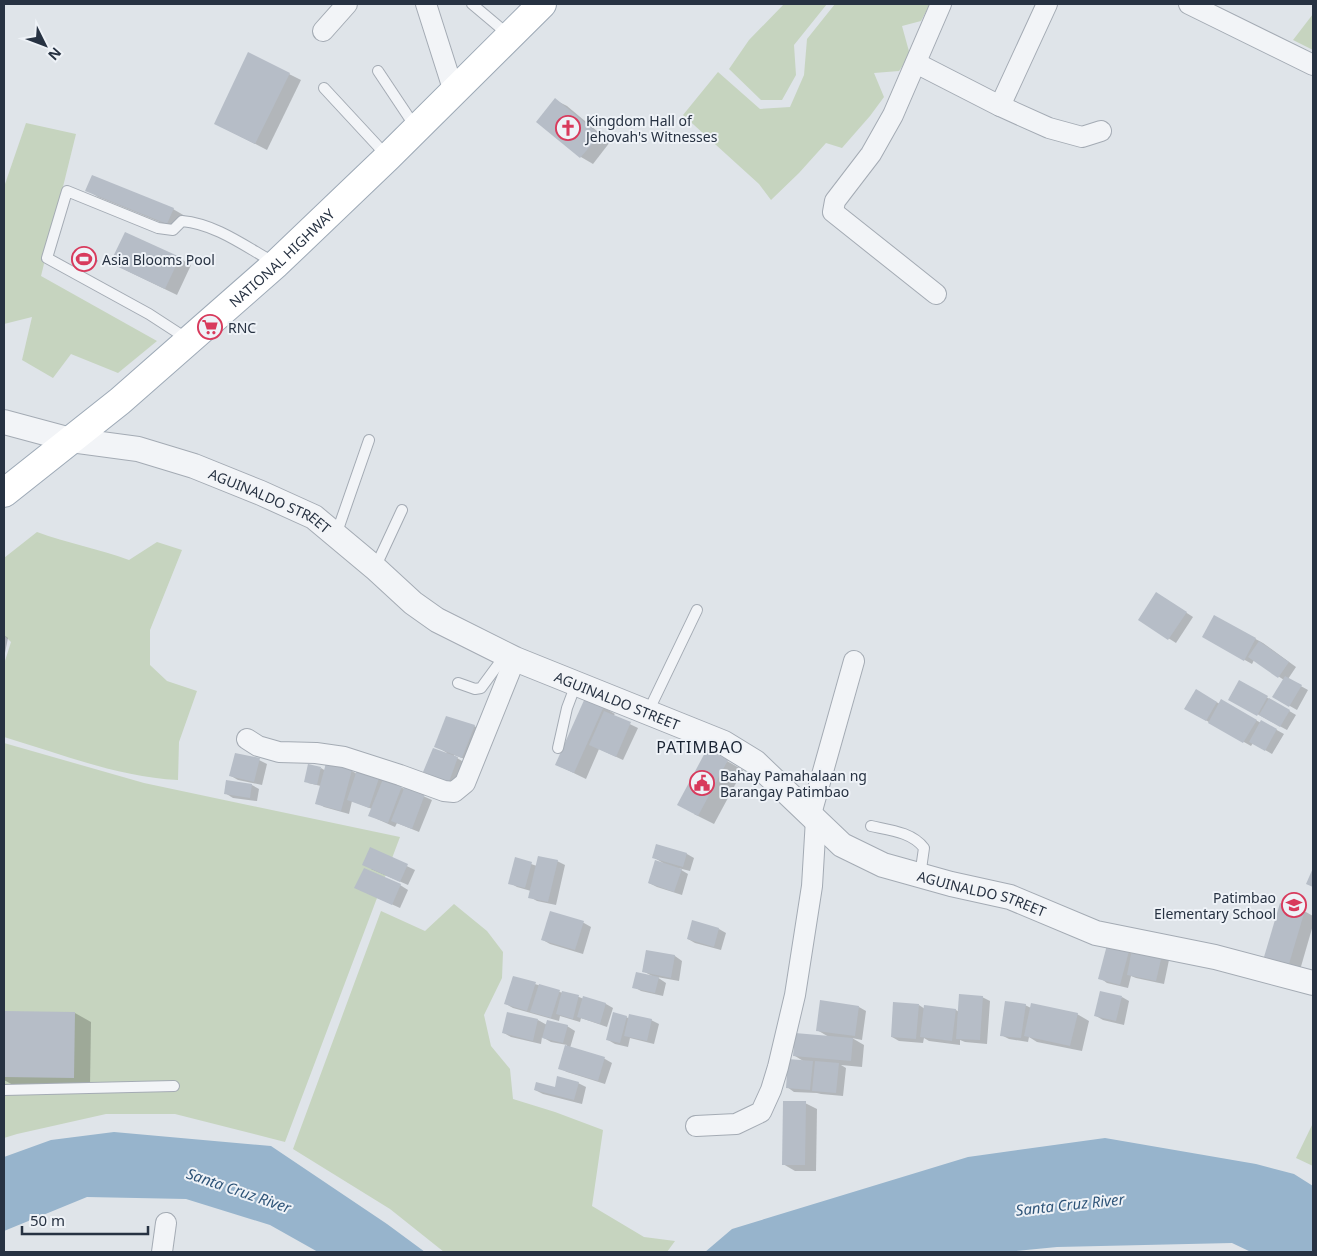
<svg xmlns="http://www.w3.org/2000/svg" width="1317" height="1256" viewBox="0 0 1317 1256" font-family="'Noto Sans',sans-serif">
<rect width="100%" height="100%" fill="#dfe4e9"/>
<!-- green -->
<g fill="#c6d4bf">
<polygon points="784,4 827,4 794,45 796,75 782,100 761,100 729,69 749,40"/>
<polygon points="835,4 930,4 921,21 902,26 910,55 899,71 874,73 884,97 870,116 842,148 826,143 799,173 771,200 759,184 683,115 718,72 760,109 790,107 804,75 807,39"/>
<polygon points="1313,14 1313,50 1293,40"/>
<polygon points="26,123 76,134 41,276 157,341 118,373 71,354 53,378 22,360 32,317 4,324 4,187"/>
<path d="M37,532C67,543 99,549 129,560L157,542L182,550L150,630V665L167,681L197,691L179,742L178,780C118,777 61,754 4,737V664L11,642L4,635V558Z"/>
<polygon points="4,743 144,783 400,837 285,1142 175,1114 106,1114 17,1134 4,1138"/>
<polygon points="454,904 487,931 503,952 502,978 484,1015 491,1046 510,1069 513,1099 555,1112 603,1130 592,1206 644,1237 675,1241 667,1252 444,1252 390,1209 293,1149 381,911 425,931"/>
<polygon points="1313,1123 1313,1166 1296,1158"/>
</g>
<!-- water -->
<g fill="#97b4cc">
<polygon points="76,251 80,251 96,258 98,261 89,269 82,269 73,263 71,257"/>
<polygon points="114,1132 271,1146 387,1224 425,1252 318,1252 270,1225 186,1199 87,1197 4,1231 4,1157 51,1140"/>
<polygon points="1105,1138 1256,1164 1294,1174 1313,1186 1313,1252 1251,1252 1232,1243 1057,1247 1007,1252 705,1252 732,1229 968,1157"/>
</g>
<!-- shadow -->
<g fill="#0003">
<polygon points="289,74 301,80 267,150 216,124"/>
<polygon points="555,100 567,106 610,142 593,164 581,157 538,122"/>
<polygon points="87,190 173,209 185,216 179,230 98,197"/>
<polygon points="179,258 191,265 177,295 111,263"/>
<polygon points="1164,598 1193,617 1176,643 1140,620"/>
<polygon points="1215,617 1263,643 1296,667 1288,679 1308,690 1297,710 1274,697 1284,680 1254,660 1252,664 1204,637"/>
<polygon points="4,635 8,638 4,658"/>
<polygon points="1240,681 1296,715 1287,730 1229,699"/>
<polygon points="1196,691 1220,704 1222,701 1261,723 1262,722 1284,734 1272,754 1253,743 1251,746 1186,709"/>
<polygon points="603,707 615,714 613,716 638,728 623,760 599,749 586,779 557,765"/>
<polygon points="474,726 482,730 470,761 454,755 454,756 465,763 456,786 425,772 447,753 436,746"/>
<polygon points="259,760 267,764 262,785 238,780 231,776"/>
<polygon points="727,761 743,770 714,824 694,814"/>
<polygon points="321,768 326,771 352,771 357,774 383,780 405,789 405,788 432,800 419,832 397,823 395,827 377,819 370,815 372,809 352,801 349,814 324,807 317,803 321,786 308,783"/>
<polygon points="252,785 259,789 257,801 233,798 225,793"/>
<polygon points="657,845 687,854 694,858 690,871 678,868 688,874 682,895 657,887 649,883 663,863 653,857"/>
<polygon points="371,849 415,870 408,885 371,869"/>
<polygon points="516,859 537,866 557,861 565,865 556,905 537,901 530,897 531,891 517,887 510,883"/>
<polygon points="400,885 408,890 400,908 356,888"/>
<polygon points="1304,911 1313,916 1313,925 1300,970 1277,963 1265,956"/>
<polygon points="551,913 584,923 591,927 583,954 550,944 543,940"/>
<polygon points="719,929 726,933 721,950 695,943 688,939"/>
<polygon points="647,951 675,956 682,961 679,981 657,977 666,983 663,996 641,991 634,987 652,976 643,971"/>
<polygon points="1129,952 1132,954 1162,956 1169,960 1164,984 1136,978 1131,976 1128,988 1107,983 1100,978"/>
<polygon points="513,977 563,993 579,997 584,999 606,1004 613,1008 607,1027 581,1018 580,1022 560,1016 559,1021 513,1008 506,1004"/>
<polygon points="982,997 990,1001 987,1044 965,1042 960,1040 960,1045 929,1041 924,1038 923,1043 899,1041 892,1037 919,1005 925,1009 925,1006 956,1010 959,1012"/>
<polygon points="1122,997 1129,1001 1124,1025 1103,1020 1096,1016"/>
<polygon points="1025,1005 1031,1008 1077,1014 1089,1021 1082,1051 1037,1042 1029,1037 1028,1042 1009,1039 1001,1035"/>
<polygon points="859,1007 866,1011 862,1040 852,1038 864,1045 862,1067 841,1065 846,1068 843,1096 821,1094 817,1093 794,1092 787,1087 805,1062 795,1056 829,1037 817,1030"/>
<polygon points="4,1013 75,1013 91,1022 90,1086 13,1085 4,1080"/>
<polygon points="626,1017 630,1019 651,1020 659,1024 654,1044 630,1038 628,1047 615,1044 608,1040"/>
<polygon points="538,1020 547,1025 567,1026 575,1031 570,1048 605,1059 612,1063 605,1084 567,1072 559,1068 567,1045 551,1042 542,1037 541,1044 511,1037 504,1033"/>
<polygon points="578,1083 586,1087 582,1104 543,1094 535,1090 555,1088"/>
<polygon points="805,1103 817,1109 816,1171 795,1171 783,1164"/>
</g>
<!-- building -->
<g fill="#b6bdc7">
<polygon points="248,52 290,73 255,144 214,124"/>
<polygon points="555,98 600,135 580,158 536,122"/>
<polygon points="92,175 174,208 167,224 85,191"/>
<polygon points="125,232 180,257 165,289 110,263"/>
<polygon points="1156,592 1187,612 1168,640 1138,620"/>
<polygon points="1214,615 1256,638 1244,661 1202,637"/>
<polygon points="1259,641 1289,662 1278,678 1248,657"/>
<polygon points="1285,676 1302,685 1289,707 1272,697"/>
<polygon points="1239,680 1268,696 1257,716 1228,700"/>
<polygon points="1196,689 1217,702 1206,721 1184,709"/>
<polygon points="585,698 604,706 574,773 555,765"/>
<polygon points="1269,698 1290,710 1280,727 1259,715"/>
<polygon points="1221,699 1257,720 1243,743 1208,723"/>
<polygon points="604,711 631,722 616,757 589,745"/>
<polygon points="446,716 475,725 462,758 434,747"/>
<polygon points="1261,720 1277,729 1265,751 1249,742"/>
<polygon points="433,748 458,757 449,782 423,772"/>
<polygon points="707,749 728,760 698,816 677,805"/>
<polygon points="235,753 260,758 254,782 229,776"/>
<polygon points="326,763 352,770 341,811 315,804"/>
<polygon points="308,764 321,767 317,785 304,782"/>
<polygon points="357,770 379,778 369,808 347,800"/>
<polygon points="383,779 402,786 388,823 368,816"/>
<polygon points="226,780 252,784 250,798 224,794"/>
<polygon points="405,786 425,794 412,829 391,821"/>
<polygon points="656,844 687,853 683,867 652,858"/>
<polygon points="370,847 408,864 400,882 362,865"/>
<polygon points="538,856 558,860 548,902 528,898"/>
<polygon points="515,857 532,862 525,888 508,884"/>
<polygon points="655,860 682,869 674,892 648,883"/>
<polygon points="364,868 401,884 392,905 354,888"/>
<polygon points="1313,868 1313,887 1306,884"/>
<polygon points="1280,903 1305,910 1289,964 1264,957"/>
<polygon points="550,911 584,921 575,950 541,940"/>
<polygon points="692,920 719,928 714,947 687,939"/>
<polygon points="1107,945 1129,951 1120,985 1098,979"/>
<polygon points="1132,949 1162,955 1156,981 1127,975"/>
<polygon points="646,950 675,955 671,978 642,972"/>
<polygon points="636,972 659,977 655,993 632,988"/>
<polygon points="513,976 536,982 527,1011 504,1004"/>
<polygon points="539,984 560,990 551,1018 530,1012"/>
<polygon points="562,991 579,995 573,1019 556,1014"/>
<polygon points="1100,991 1122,996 1116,1021 1094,1016"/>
<polygon points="959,994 983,996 980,1040 956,1039"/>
<polygon points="583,996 606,1003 600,1024 577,1017"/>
<polygon points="820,1000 859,1006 855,1036 816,1031"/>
<polygon points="1005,1001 1026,1004 1021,1038 1000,1036"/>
<polygon points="893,1002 919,1004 916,1039 891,1037"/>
<polygon points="1031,1003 1078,1013 1070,1046 1024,1036"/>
<polygon points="924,1005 956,1009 952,1041 920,1037"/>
<polygon points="4,1011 75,1012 74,1078 4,1077"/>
<polygon points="507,1012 538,1019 533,1041 502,1033"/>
<polygon points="613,1012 627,1016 620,1043 606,1040"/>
<polygon points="629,1014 652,1019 647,1041 624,1036"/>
<polygon points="547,1020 568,1025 563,1043 542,1038"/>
<polygon points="795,1033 853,1038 851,1061 793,1056"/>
<polygon points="565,1045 605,1057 598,1081 558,1069"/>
<polygon points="788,1059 813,1061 810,1090 786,1088"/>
<polygon points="815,1061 839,1063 836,1093 812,1091"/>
<polygon points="557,1076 579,1082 574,1100 534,1090 536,1082 555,1087"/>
<polygon points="783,1101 806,1101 805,1165 782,1165"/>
</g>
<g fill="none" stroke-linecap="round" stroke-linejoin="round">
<defs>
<g id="service">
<polyline points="472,4 510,36"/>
<polyline points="378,71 416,128"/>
<polyline points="324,88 387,156"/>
<path d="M189,340L149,314L47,258L67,191L158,228L173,230L182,221C216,224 246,247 275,263"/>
<polyline points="336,535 369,440"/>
<polyline points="375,568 402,510"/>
<polyline points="458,683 475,689 481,688 506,654"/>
<polyline points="648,712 697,610"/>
<polyline points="558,748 567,708 576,684"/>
<path d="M871,826C889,830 912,832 924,848L920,876"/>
<polyline points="4,1090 174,1086"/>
</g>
<g id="minor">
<polyline points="426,4 454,92"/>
<polyline points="1189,4 1313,65"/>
<polyline points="323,31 347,4"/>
<polyline points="916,63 1000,106 1049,128 1082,137 1101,131"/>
<polyline points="1000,106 1047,4"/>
<polyline points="936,294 833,212 835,201 871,154 893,115 941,4"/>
<polyline points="247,739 258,746 279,752 316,753 344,757 400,775 444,791 454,792 465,783 515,659"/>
<polyline points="811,814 854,661"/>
<polyline points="696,1126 736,1124 761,1112 771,1090 778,1067 795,995 812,886 816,819"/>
<polyline points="162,1252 166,1223"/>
</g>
<g id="tertiary">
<path id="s1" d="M4,422L71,440L138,449L194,466L261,493L314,517L375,568L413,603L437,620L515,659L724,743L755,762L842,845L883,865L951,884L1010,897L1096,933L1215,957L1313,983"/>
</g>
<g id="primary">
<path id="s2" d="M4,493L120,401L276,264L388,157L542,4"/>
</g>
</defs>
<!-- service casing -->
<use href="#service" stroke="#a4abb4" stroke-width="12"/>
<!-- minor casing -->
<use href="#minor" stroke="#a4abb4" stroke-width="22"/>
<!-- tertiary casing -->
<use href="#tertiary" stroke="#a4abb4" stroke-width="26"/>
<!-- primary casing -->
<use href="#primary" stroke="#9da9b6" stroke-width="30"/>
<!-- service -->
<use href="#service" stroke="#f2f4f7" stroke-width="10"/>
<!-- minor -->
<use href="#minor" stroke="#f2f4f7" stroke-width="20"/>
<!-- tertiary -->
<use href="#tertiary" stroke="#f2f4f7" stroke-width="24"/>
<!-- primary -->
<use href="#primary" stroke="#fff" stroke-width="28"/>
</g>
<!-- icons -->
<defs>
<symbol id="church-ring" viewBox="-11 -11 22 22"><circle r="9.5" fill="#eef2f7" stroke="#d83a5c" stroke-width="1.5"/><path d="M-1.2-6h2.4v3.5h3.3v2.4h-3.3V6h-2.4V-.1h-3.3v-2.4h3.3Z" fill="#d83a5c"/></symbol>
<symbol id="stadium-ring" viewBox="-11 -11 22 22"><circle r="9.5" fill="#eef2f7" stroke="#d83a5c" stroke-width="1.5"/><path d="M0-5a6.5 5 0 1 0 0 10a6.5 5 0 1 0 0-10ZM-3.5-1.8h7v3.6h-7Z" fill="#d83a5c"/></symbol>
<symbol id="supermarket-ring" viewBox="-11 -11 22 22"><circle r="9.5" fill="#eef2f7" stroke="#d83a5c" stroke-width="1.5"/><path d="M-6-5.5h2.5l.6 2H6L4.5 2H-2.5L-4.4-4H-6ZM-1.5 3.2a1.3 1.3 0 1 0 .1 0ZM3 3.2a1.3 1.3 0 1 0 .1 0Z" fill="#d83a5c"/></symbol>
<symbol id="civic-ring" viewBox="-11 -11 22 22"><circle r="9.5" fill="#eef2f7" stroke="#d83a5c" stroke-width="1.5"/><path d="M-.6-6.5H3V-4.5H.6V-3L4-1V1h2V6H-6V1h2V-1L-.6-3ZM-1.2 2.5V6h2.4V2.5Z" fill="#d83a5c"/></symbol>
<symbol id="school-ring" viewBox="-11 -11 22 22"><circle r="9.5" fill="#eef2f7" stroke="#d83a5c" stroke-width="1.5"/><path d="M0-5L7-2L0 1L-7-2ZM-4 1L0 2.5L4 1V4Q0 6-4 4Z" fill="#d83a5c"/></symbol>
</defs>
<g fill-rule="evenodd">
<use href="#church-ring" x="554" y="114" width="28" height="28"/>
<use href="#stadium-ring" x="70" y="245" width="28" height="28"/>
<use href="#supermarket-ring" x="196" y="313" width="28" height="28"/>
<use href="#civic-ring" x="688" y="769" width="28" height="28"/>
<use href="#school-ring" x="1280" y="891" width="28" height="28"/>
</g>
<g text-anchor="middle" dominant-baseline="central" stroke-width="4" stroke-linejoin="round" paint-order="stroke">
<!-- poi labels -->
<g font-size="14" fill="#273242" stroke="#eef2f7" text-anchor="start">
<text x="586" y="120">Kingdom Hall of<tspan x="586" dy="16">Jehovah's Witnesses</tspan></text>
<text x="102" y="259">Asia Blooms Pool</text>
<text x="228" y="327">RNC</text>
<text x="720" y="775">Bahay Pamahalaan ng<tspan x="720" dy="16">Barangay Patimbao</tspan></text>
<text x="1276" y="897" text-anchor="end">Patimbao<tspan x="1276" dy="16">Elementary School</tspan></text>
</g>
<!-- street labels -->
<g font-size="14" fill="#273242" stroke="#eef2f7">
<text stroke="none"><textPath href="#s2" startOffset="364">NATIONAL HIGHWAY</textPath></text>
<text stroke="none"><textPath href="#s1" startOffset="279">AGUINALDO STREET</textPath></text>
<text stroke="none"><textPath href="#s1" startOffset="684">AGUINALDO STREET</textPath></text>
<text stroke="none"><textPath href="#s1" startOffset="1104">AGUINALDO STREET</textPath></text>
</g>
<!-- water labels -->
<g font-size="15" font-style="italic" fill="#2e5478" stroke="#eef2f7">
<text transform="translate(239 1190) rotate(19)">Santa Cruz River</text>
<text transform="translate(1070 1204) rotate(-6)">Santa Cruz River</text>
</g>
<!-- quarter labels -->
<g font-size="16" letter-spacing="1" fill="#192332" stroke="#eef2f7">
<text x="700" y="747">PATIMBAO</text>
</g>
</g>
<!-- border -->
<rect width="1317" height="1256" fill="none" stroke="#273242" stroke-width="10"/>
<!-- north arrow -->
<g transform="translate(45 45) rotate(132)" stroke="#eef2f7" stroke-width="4" paint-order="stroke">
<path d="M0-4L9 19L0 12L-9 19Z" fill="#273242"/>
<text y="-8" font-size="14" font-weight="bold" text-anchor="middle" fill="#273242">N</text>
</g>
<!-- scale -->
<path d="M22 1226v8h126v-8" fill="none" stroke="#273242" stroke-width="2.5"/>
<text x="30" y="1226" font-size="15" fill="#273242" stroke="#eef2f7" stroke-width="4" paint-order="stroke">50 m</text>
</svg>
